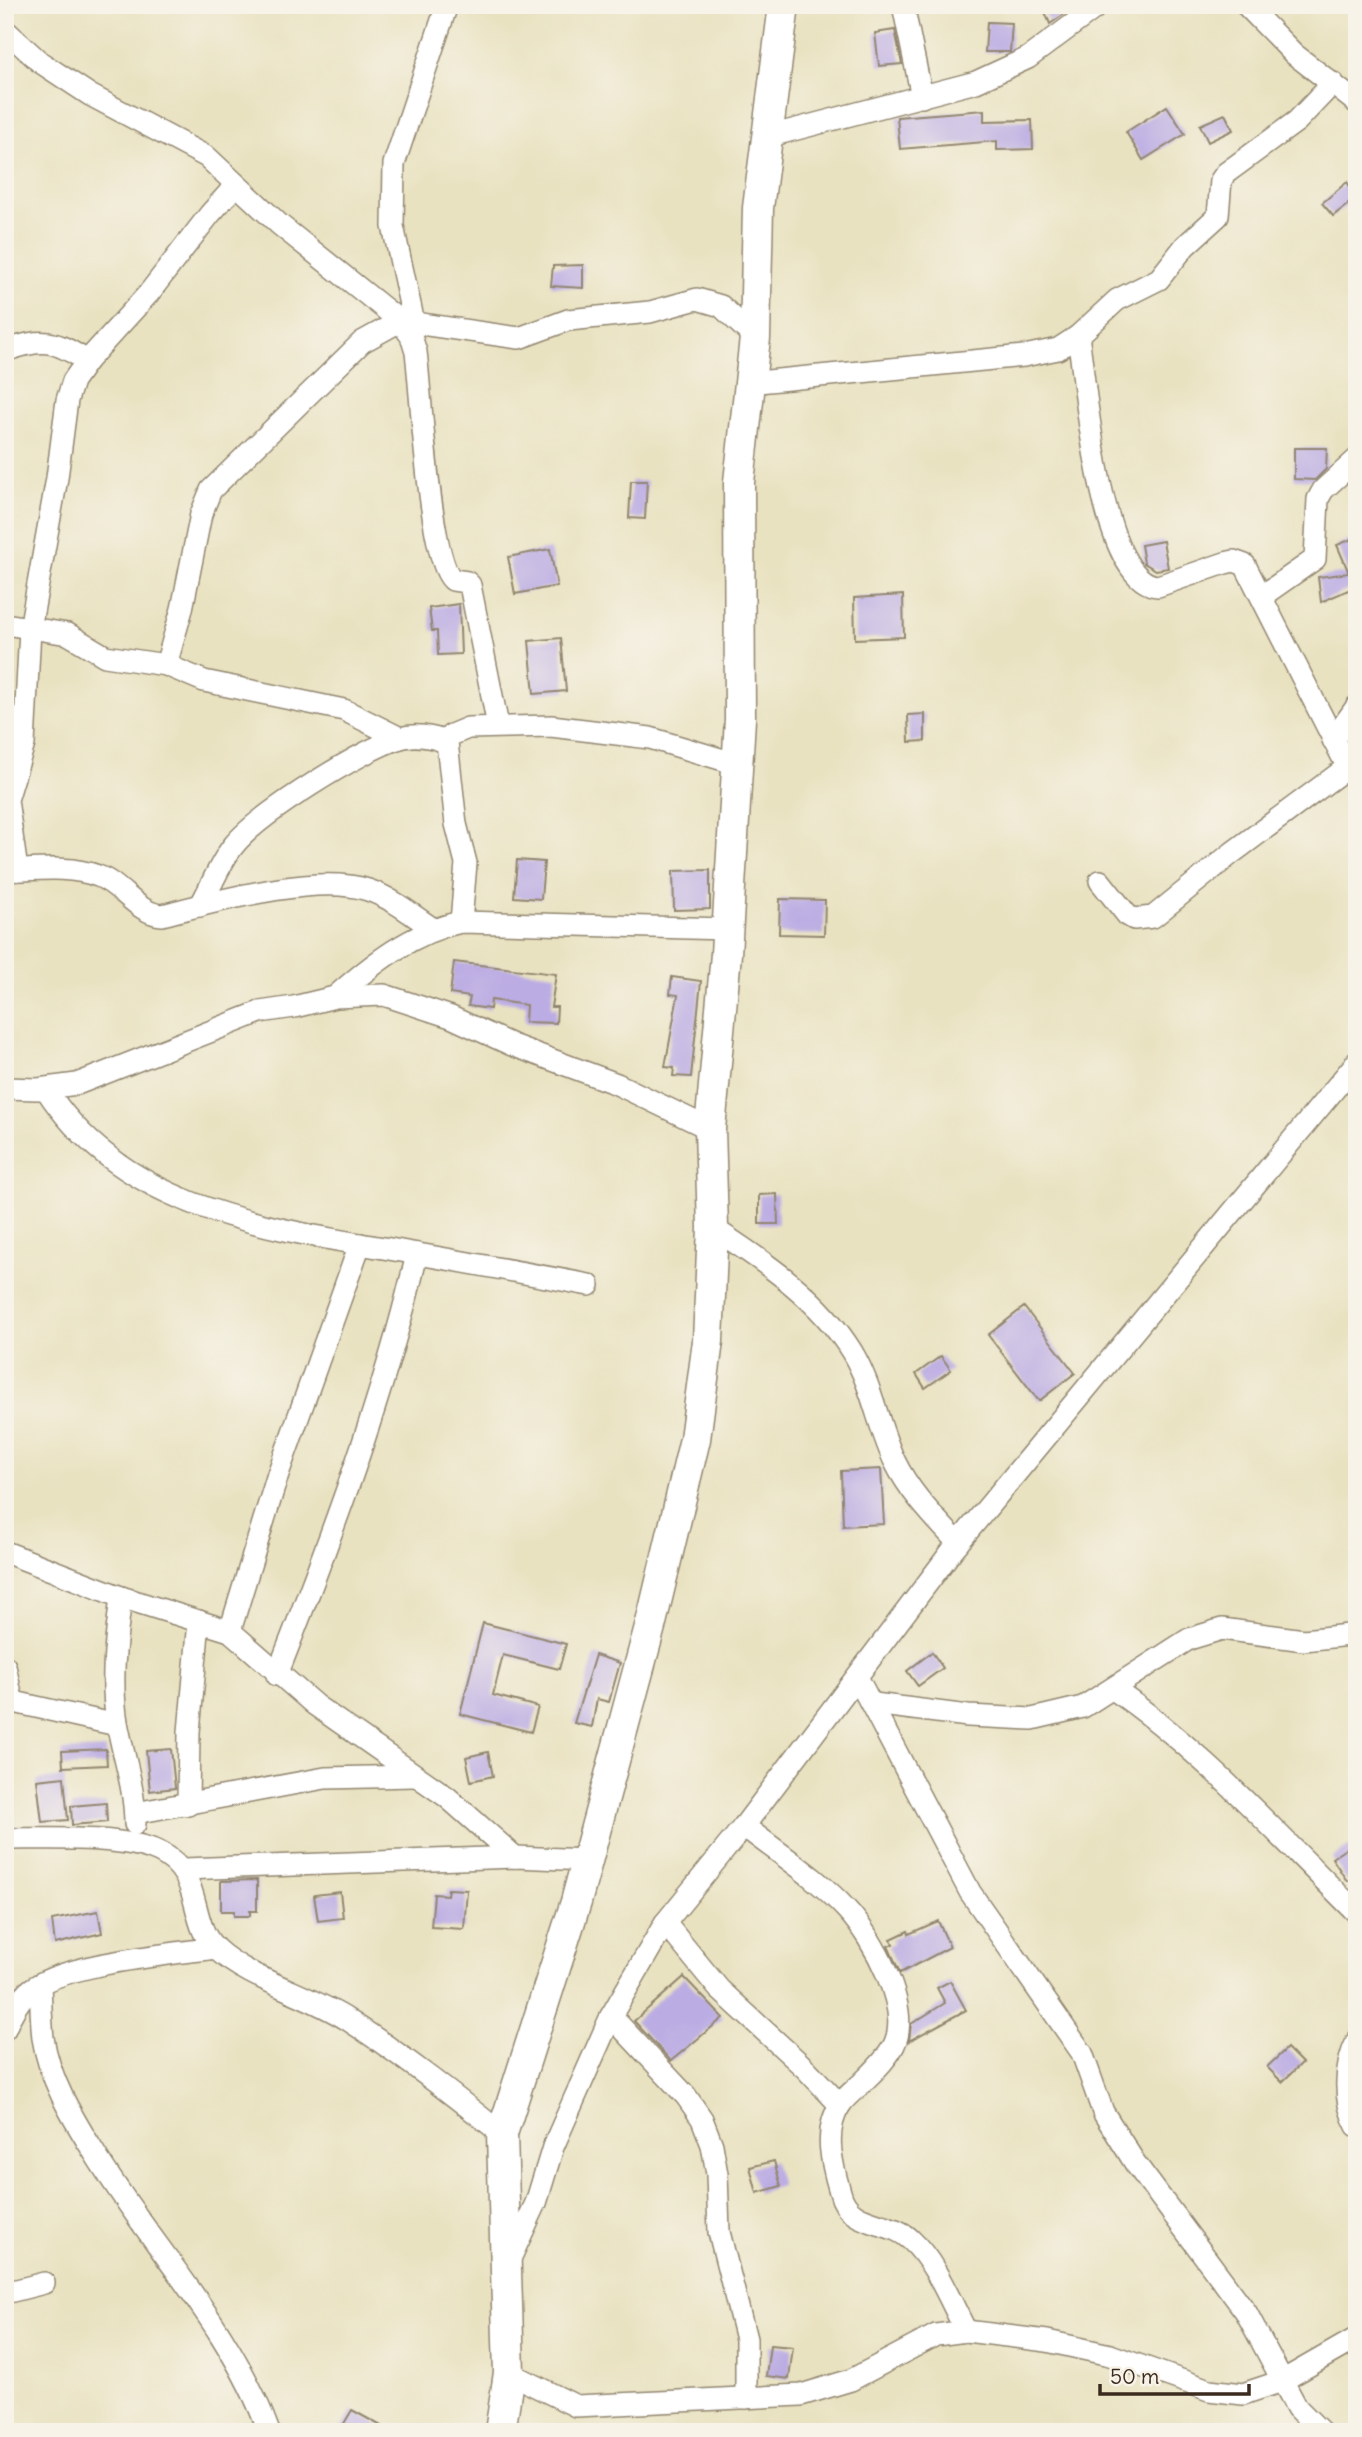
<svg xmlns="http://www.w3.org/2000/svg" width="1362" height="2437" viewBox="0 0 1362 2437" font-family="Delius,sans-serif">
<rect width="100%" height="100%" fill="#f7f3e8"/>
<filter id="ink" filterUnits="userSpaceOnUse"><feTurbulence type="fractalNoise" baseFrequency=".0143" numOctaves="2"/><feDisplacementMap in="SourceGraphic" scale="14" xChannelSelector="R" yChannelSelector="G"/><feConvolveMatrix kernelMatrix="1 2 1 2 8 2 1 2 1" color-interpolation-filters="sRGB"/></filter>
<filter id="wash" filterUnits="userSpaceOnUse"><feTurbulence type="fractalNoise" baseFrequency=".00686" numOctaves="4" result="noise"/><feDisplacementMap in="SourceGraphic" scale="28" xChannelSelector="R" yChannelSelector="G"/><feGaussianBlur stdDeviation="1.57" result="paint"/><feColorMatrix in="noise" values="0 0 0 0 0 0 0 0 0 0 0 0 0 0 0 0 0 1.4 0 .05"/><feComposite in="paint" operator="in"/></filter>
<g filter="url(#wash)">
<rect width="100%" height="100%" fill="#e9e2c1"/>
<g id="blocks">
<!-- building -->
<g fill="#bbace3">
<polygon points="1042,5 1077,5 1050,24"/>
<polygon points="987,22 1012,23 1010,52 985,52"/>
<polygon points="895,30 902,64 879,66 875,33"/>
<polygon points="1167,106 1185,134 1143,160 1126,132"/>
<polygon points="984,110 984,121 1032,120 1033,149 997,150 997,141 900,149 897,117"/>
<polygon points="1225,114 1233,130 1208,142 1200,125"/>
<polygon points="1347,182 1357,197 1333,216 1322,203"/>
<polygon points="583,265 583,288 551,286 553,266"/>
<polygon points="1294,448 1327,448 1326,469 1315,480 1294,479"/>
<polygon points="631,481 647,481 645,519 629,518"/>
<polygon points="1357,537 1357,590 1355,587 1321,602 1318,577 1349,573 1337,545"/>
<polygon points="1163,541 1168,568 1156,570 1144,563 1141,545"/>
<polygon points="550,549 557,586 515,594 508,557"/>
<polygon points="903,595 904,637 855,639 854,598"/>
<polygon points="459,604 461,654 438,655 437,631 432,631 429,608"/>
<polygon points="561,638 566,691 534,694 529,641"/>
<polygon points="925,714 925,741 909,742 908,715"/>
<polygon points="517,860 544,862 541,899 514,897"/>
<polygon points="710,870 710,909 674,910 673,871"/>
<polygon points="780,899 825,900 824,935 779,934"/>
<polygon points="454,962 556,974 551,1007 557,1007 556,1023 525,1022 526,1005 491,1000 490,1009 468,1006 470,997 450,994"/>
<polygon points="672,977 701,981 691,1077 673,1076 674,1068 665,1067 678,995 670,994"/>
<polygon points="777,1194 778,1224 759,1224 759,1195"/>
<polygon points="1024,1307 1075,1373 1039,1401 988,1335"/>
<polygon points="941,1356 951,1370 925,1388 916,1374"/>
<polygon points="881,1469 884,1524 843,1526 841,1471"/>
<polygon points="483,1623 566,1644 559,1669 503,1655 493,1695 538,1707 531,1732 460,1714"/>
<polygon points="932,1652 943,1668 918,1686 907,1671"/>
<polygon points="595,1655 620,1663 609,1702 597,1699 592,1727 574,1723"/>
<polygon points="106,1749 107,1765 63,1767 62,1751"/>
<polygon points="171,1749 175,1788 150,1791 146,1751"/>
<polygon points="488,1752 493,1776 471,1781 466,1757"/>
<polygon points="64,1777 68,1820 42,1822 37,1780"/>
<polygon points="106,1803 107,1822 72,1825 71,1806"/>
<polygon points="1350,1846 1357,1856 1357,1874 1347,1881 1332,1858"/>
<polygon points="257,1880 257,1911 250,1911 250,1916 234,1916 234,1911 221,1911 221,1881"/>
<polygon points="448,1889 467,1890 464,1929 431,1927 434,1894 447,1895"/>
<polygon points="340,1892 343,1918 318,1921 314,1895"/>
<polygon points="98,1911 102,1933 55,1944 52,1920"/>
<polygon points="938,1921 950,1947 900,1973 888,1946 893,1944 891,1939 908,1931 909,1934"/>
<polygon points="684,1977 723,2018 671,2061 634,2021"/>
<polygon points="950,1981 966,2010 909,2041 911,2024 945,2003 937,1988"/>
<polygon points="1287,2048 1302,2063 1282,2082 1267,2067"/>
<polygon points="774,2161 781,2186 757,2193 750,2167"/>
<polygon points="770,2345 793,2347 789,2379 766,2376"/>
<polygon points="352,2410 392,2432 339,2432"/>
</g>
</g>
</g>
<g filter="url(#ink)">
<use href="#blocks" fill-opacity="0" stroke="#928670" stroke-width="2"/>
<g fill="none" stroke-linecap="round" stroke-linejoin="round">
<defs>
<g id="street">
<polyline points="903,5 922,97"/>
<polyline points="1246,5 1294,54 1357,103"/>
<polyline points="5,30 40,62 90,95 207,157 280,225 400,321 519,338 568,320 650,312 697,299 721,306 755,338"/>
<polyline points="770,136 976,82 1028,58 1099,5"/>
<polyline points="414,323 393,226 394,164 447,5"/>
<path d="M1078,336C1086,383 1099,583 1158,586L1225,563L1234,561L1245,565L1347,766"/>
<path d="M5,351C43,337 54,340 87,361"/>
<polyline points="748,383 1024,356 1058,349 1078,336 1117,300 1159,279 1185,246 1218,216 1221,180 1226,173 1297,121 1333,83"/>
<polyline points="1262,596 1315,559 1318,499 1323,490 1357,459"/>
<polyline points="5,624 68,634 105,656 166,665 204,681 344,710 400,738"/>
<path d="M166,665L182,609L201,514L211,490L362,342L400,321L411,336L416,352C421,390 429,561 453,580L467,582L470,585L498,726"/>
<polyline points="1333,740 1357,706"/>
<polyline points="17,870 7,800 24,744 30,629 57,478 67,400 73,381 87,361 149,293 210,214 235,186"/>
<path d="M5,871C35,870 70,865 98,876C121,884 138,914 162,915C214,902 317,873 368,890C392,898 411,914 432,928"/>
<polyline points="1100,881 1127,915 1134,919 1153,917 1232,853 1357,760"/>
<path d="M200,906C211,887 220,862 234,845C259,814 361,750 400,738C416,733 432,737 447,742"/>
<polyline points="461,922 466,863 456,824 447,742 451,735 468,728 551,726 650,738 737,764"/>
<path d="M335,997C372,964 412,932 461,922L727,929"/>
<polyline points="5,1088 38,1089 77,1084 260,1012 294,1007 335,997 384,995 451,1017 512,1045 617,1084 710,1129"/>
<path d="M46,1089C123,1210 271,1229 401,1251C464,1262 526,1273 589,1285"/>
<path d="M713,1228C765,1262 819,1298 852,1352C873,1387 878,1427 895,1462C910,1493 935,1518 958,1543"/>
<polyline points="5,1552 121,1597 230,1631 315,1705 447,1797 515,1857"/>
<path d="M121,1597C116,1639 110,1679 117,1722C123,1756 135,1788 135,1824"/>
<polyline points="230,1631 278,1474 360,1244"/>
<polyline points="5,1666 12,1699"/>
<path d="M277,1675C331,1538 384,1397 417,1254"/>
<polyline points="857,1677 970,1892 1082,2053 1103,2112 1135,2163 1246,2312 1297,2408 1321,2432"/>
<path d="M1113,1689C1198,1746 1283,1840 1357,1913"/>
<polyline points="5,1700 117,1725"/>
<polyline points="874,1704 968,1716 1032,1719 1083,1707 1189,1639 1222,1629 1304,1640 1357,1634"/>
<polyline points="188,1805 189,1732 199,1621"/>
<polyline points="135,1813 325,1778 415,1776"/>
<path d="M744,1826C778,1853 818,1878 847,1910C873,1938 912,2008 894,2045C887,2059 874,2071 863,2082C856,2089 846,2096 840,2105C823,2131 832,2165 840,2192C849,2229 889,2218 911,2240C936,2263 950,2301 966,2331"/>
<path d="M5,1839C46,1839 123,1835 159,1852C205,1874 187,1922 216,1949C250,1980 308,1994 348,2020C401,2054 452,2094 502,2134"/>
<polyline points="184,1869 515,1857 587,1860"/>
<polyline points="665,1923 719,1989 806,2069 840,2105"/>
<path d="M40,1985C41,2002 41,2020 43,2038C49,2078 71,2115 92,2149C149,2244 231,2326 269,2432"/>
<polyline points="611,2016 686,2096 702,2119 712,2145 717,2174 719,2232 746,2339 746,2398"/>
<path d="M5,2029C10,2016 17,2002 28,1992C58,1964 172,1954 215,1948"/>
<path d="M1357,2041C1344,2067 1343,2101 1357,2126"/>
<polyline points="508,2263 536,2203 553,2147 611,2016 665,1923 744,1826 954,1548 1357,1062"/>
<polyline points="5,2293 44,2283"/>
<polyline points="509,2373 576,2406 801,2395 851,2380 936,2335 966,2331 1047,2341 1110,2355 1209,2390 1243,2394 1282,2381 1357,2338"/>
</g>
<polyline id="secondary" points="500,2432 509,2373 502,2134 576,1902 651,1623 695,1439 708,1341 713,1228 710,1129 726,954 740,719 739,482 755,338 758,208 784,5"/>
</defs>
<!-- street casing -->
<use href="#street" stroke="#928670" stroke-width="24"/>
<!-- secondary casing -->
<use href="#secondary" stroke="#928670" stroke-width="33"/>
<!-- street -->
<use href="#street" stroke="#fff" stroke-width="21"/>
<!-- secondary -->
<use href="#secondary" stroke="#fff" stroke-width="30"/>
</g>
</g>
<!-- margin -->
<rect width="1362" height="2437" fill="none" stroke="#f7f3e8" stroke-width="28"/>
<!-- scale -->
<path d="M1100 2384v10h149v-10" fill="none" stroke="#3b2a1e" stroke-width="3.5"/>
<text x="1110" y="2384" font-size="21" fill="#3b2a1e" stroke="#f7f3e8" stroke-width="5" paint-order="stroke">50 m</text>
</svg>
